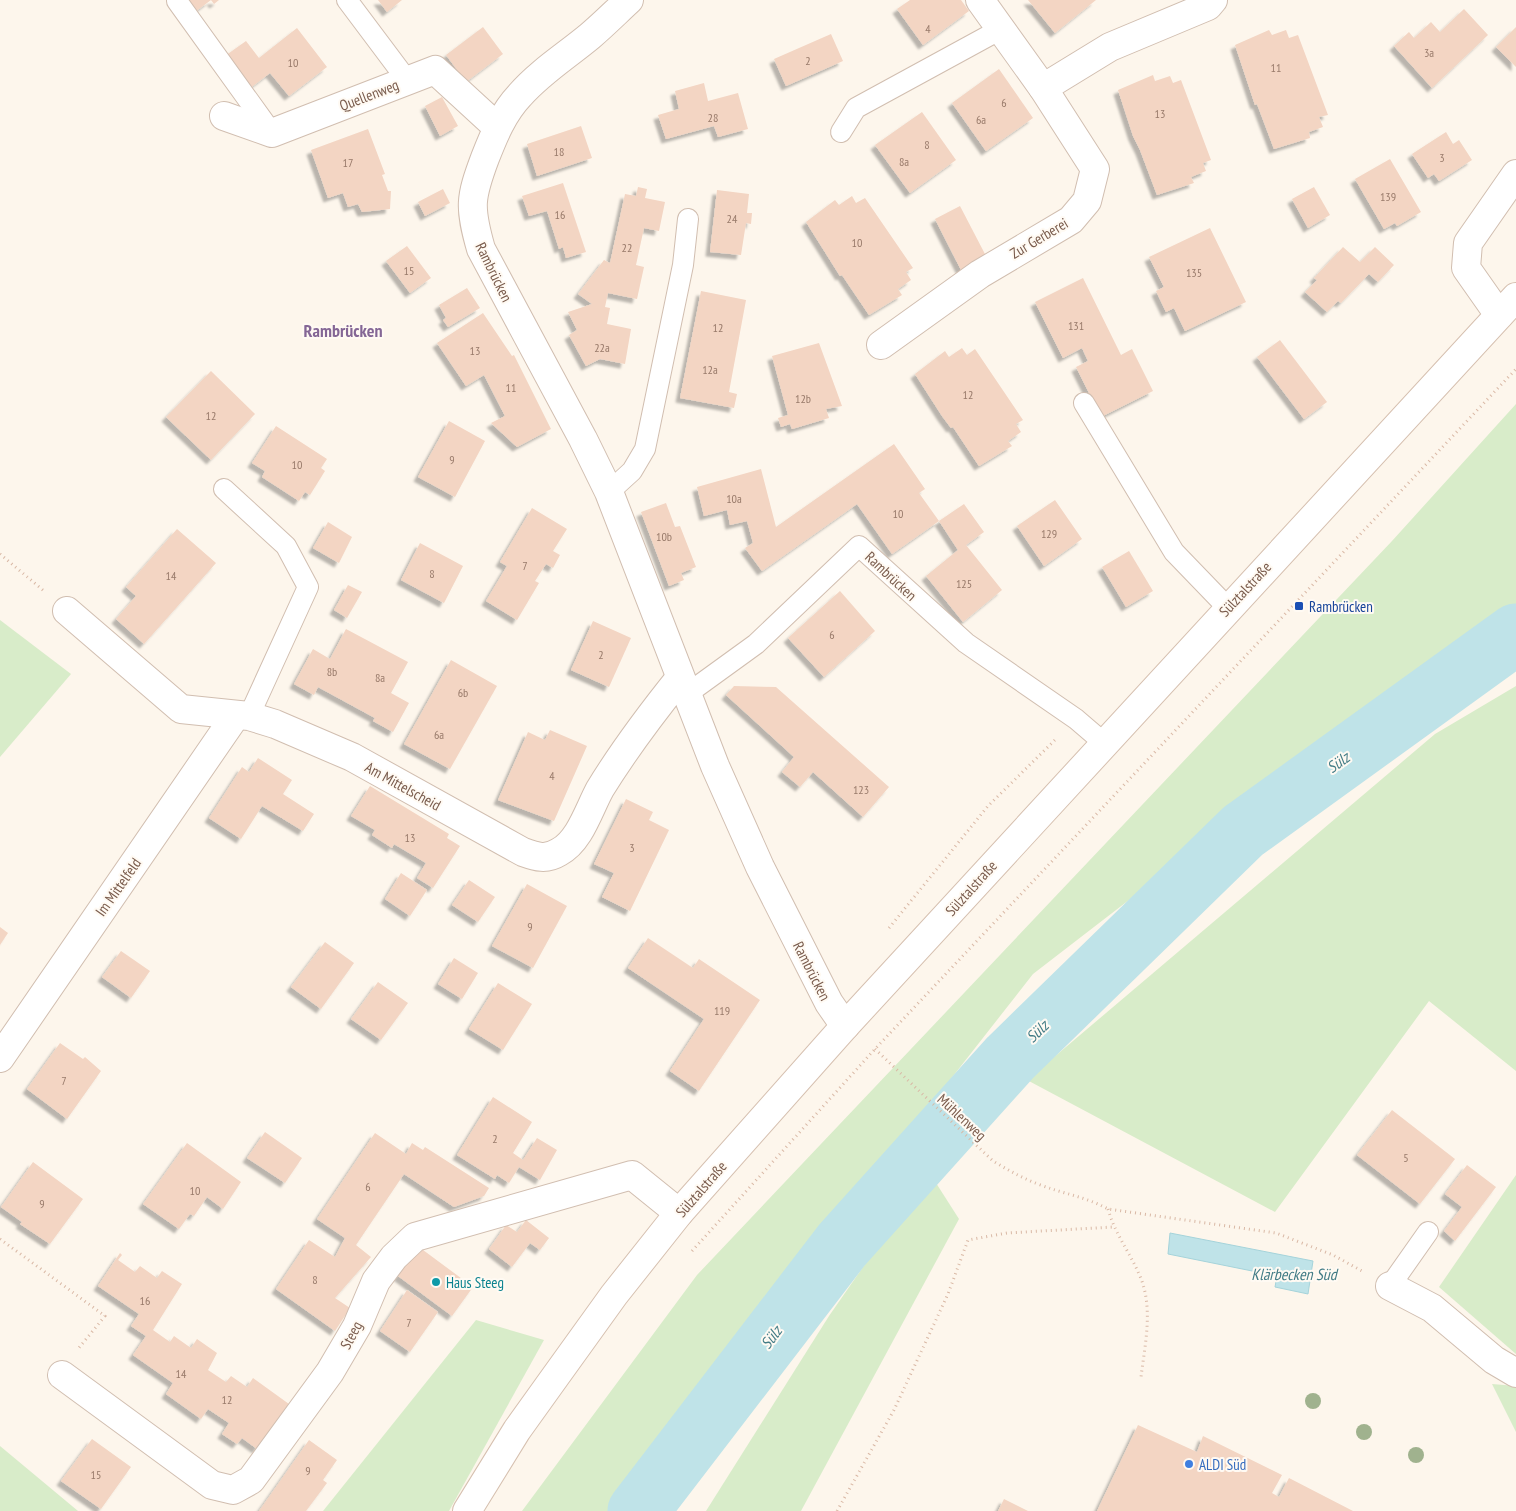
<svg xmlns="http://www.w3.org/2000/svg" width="1516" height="1511" viewBox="0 0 1516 1511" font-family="'PT Sans Narrow',sans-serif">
<defs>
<filter id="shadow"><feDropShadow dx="-4.5" dy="4.5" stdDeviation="1" flood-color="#0004"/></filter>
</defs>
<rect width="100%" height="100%" fill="#fdf6ec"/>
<!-- green -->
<g fill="#d8ecc9">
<polygon points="1516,404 1516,614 1383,704 1033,974 802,1269 631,1511 522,1511 697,1275 1392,541"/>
<polygon points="0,620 71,674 0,757"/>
<polygon points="1516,686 1516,1071 1429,1001 1275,1212 1027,1080 1435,734"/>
<polygon points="929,1172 959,1219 801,1511 706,1511 829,1316"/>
<polygon points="1516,1175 1516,1354 1439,1287"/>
<polygon points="476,1320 544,1340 449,1511 323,1511"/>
<polygon points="1492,1384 1516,1386 1516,1432"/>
<polygon points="0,1446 78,1511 0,1511"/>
</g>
<!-- water -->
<polygon fill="#bfe3e8" stroke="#a5d3da" points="1170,1233 1313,1261 1308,1294 1275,1287 1277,1276 1168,1254"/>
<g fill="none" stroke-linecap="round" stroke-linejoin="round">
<!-- river -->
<polyline stroke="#bfe3e8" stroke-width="61" points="638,1511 842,1245 1010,1058 1243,831 1516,634"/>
</g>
<!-- building -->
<g fill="#f3d5c3" filter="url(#shadow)">
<polygon points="187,0 219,0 214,4 211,0 195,12"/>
<polygon points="378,0 402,0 387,12"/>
<polygon points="910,0 961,0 969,11 923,45 897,9"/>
<polygon points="1028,0 1096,0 1055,33"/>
<polygon points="1464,9 1488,35 1432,88 1394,46 1409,32 1414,38 1431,22 1440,32"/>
<polygon points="483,27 503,54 466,82 446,55"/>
<polygon points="1516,27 1516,67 1496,47"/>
<polygon points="297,28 327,67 289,96 270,73 249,89 225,56 246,41 259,58"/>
<polygon points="1269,30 1272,35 1286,30 1289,38 1298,35 1328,115 1319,117 1323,127 1309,132 1310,138 1274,149 1257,104 1255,105 1235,45"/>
<polygon points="831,34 843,61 786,86 774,59"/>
<polygon points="999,69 1033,118 986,151 952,103"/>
<polygon points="1153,75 1155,81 1170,76 1173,83 1181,80 1211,160 1203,163 1206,171 1191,177 1194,183 1157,195 1140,150 1133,136 1118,90"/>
<polygon points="704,83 708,101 738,93 748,129 718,137 714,126 666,139 658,115 679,109 675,91"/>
<polygon points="442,97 458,126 440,136 425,106"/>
<polygon points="922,112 956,160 910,193 875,145"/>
<polygon points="581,126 592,158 537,176 527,144"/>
<polygon points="368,129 385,174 382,175 388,191 391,191 390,209 362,212 358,204 348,207 343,193 328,198 311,150"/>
<polygon points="1446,132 1453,144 1459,140 1472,160 1439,181 1434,174 1428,178 1412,154"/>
<polygon points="1390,159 1421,212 1397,226 1395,223 1384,229 1355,179"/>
<polygon points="563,183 586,252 566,258 563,247 559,249 547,211 529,216 522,196"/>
<polygon points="638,187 647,189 645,198 665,202 659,231 644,228 636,265 644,267 637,299 608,293 605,307 610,308 607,324 631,329 625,364 600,359 586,366 569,335 577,330 568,312 592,304 578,294 604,260 610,263 625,194 636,196"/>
<polygon points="1314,187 1330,215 1308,228 1292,199"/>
<polygon points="443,189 450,203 425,216 418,202"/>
<polygon points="717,190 749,194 747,213 752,213 751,224 746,223 741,255 710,252"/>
<polygon points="852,196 856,203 865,198 913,268 906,272 911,280 898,289 902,295 869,315 842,275 840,276 806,222 835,200 839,205"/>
<polygon points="960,206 986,256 961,270 935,219"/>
<polygon points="1210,228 1246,302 1185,331 1174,308 1166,312 1156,291 1164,287 1149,257"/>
<polygon points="407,246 431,278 410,293 386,261"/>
<polygon points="1343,247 1360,262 1375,247 1394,265 1378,282 1369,274 1341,303 1338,301 1327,312 1305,292 1317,280 1314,278"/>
<polygon points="1083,278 1121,355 1132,349 1153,391 1101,417 1076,367 1088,361 1082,348 1063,358 1035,302"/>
<polygon points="467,288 480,308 448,327 443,320 446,318 439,305"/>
<polygon points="701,291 746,300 729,392 737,394 734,408 680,398"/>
<polygon points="483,313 512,356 514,355 551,429 517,447 491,423 505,416 484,375 466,386 437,343"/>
<polygon points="1280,340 1327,402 1304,419 1257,357"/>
<polygon points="819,343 842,406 826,409 829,418 792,429 790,424 781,427 778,418 788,415 772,356"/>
<polygon points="962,348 967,355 975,349 1023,420 1016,424 1021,432 1008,441 1012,446 979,466 953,427 951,428 942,416 915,374 945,351 949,357"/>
<polygon points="211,371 255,414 211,460 166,417"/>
<polygon points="449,421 485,441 455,497 418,477"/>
<polygon points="276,426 327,459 321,468 325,471 310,495 305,492 299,501 262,477 265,471 252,463"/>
<polygon points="894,444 925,489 919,493 939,521 892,554 857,504 762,571 745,548 753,543 747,521 730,525 727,510 704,516 697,487 761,469 776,527"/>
<polygon points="1055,500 1082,539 1044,566 1017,526"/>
<polygon points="666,503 675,527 680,526 696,567 681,573 684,580 669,586 641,512"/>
<polygon points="964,504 984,532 966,545 1002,590 963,622 926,576 958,550 939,521"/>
<polygon points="532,508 567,529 553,551 560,555 553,568 546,564 535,581 539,583 517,620 486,601 507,566 500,562"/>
<polygon points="328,522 352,537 339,563 313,548"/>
<polygon points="177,529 216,563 144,644 116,619 136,596 126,587"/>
<polygon points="420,543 463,566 444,603 401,580"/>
<polygon points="1129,551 1153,591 1126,607 1102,567"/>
<polygon points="348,585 362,592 347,618 334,610"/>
<polygon points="840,591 875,631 824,677 788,638"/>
<polygon points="593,621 631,638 609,687 571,670"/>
<polygon points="346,629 408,662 391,693 409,703 393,732 373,721 375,718 318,687 314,695 294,684 313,649 330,659"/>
<polygon points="451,660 497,686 450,769 404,744"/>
<polygon points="734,686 776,687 889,787 863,817 813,772 800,787 782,772 794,757 726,695"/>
<polygon points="550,730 587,746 554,821 498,800 528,732 545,740"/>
<polygon points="258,758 292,780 283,794 314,814 303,831 262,806 241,839 209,818 242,767 249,772"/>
<polygon points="370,786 449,834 447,838 460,846 433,888 417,878 426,863 394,844 392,848 372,835 375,830 351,816"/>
<polygon points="626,799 653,812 649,820 669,830 630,911 602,897 614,873 594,864"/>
<polygon points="401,873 427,890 410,916 385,899"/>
<polygon points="469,880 495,897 478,922 452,905"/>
<polygon points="527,884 567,906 533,968 492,946"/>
<polygon points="0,927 8,933 0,945"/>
<polygon points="648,938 693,968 699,959 760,1000 699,1091 670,1071 704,1019 628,968"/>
<polygon points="325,942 354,963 321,1009 291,987"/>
<polygon points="121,951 150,971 131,998 102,977"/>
<polygon points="454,958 478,973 462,999 438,984"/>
<polygon points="378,982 408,1003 381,1040 351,1019"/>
<polygon points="498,983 532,1004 503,1050 469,1029"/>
<polygon points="60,1043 83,1059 85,1057 101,1071 67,1119 27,1089"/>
<polygon points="493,1097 532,1122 513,1153 523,1160 537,1138 557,1150 540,1180 519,1167 509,1183 497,1175 495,1179 457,1155"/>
<polygon points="1392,1110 1455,1159 1420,1204 1357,1155"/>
<polygon points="265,1132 302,1158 285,1183 247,1158"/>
<polygon points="375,1133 406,1154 412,1143 423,1150 425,1147 489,1188 484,1196 454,1207 404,1174 356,1245 371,1257 335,1298 350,1308 335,1331 276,1289 309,1240 335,1257 345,1238 317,1219"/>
<polygon points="187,1143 241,1182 223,1209 207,1197 194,1216 190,1214 179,1229 143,1204"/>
<polygon points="33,1162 83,1199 50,1244 20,1224 22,1222 1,1207"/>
<polygon points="1467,1165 1496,1187 1455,1241 1444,1231 1462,1207 1445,1194"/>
<polygon points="526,1220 549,1238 540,1250 530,1243 512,1267 489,1249 506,1225 517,1232"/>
<polygon points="419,1247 473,1287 452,1316 398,1276"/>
<polygon points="120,1253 122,1255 118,1260 135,1272 140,1266 157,1278 162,1271 182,1284 153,1330 170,1342 174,1336 191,1348 197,1339 217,1353 208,1370 226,1382 231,1376 247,1387 253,1378 289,1404 257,1449 242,1438 237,1444 222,1434 229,1423 208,1409 201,1419 166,1394 173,1383 133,1355 146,1336 131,1326 139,1314 98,1286"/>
<polygon points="407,1290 438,1312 410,1352 380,1331"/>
<polygon points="1138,1425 1197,1452 1203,1436 1282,1475 1272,1493 1279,1497 1289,1478 1353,1511 1097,1511"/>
<polygon points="92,1439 131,1467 101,1509 61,1481"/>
<polygon points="309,1440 337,1460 323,1480 327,1483 306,1511 259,1511"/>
<polygon points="1004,1499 1028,1511 998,1511"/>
</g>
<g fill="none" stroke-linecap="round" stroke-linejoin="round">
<defs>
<g id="service">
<polyline points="347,0 407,80"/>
<polyline points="177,1 272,133"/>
<polyline points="841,132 856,108 1001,29"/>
<polyline points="1084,403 1174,552 1228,608"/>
<polyline points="224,489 286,546 308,587 249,716"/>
<polyline points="609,492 632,471 645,449 683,265 688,219"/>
<polyline points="687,694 756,644 859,546 966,643 1076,719 1104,743"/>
<polyline points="1390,1286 1428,1232"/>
</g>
<g id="minor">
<path d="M629,0C616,12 603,25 590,36C566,56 540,72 520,95C503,113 494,135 485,158C470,198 469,207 481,249L583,439L609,492L715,766L760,867L829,1003L845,1026"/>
<polyline points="1043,88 1110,47 1208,6 1213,0"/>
<polyline points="224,116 272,133 435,70 497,127"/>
<polyline points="1499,315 1466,268 1468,243 1516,174"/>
<polyline points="881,345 980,274 1071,220 1087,201 1095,169 1043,88 980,0"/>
<path d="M67,611L181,709L249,716L275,724L352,757L523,852C537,857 546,860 559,852C580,841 589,809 600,789C624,750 651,714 680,678"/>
<polyline points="0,1058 236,715"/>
<polyline points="1390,1286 1432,1308 1494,1360 1516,1373"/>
<polyline points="62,1375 212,1485 233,1490 251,1480 330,1372 357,1326 376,1281 394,1257 415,1237 632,1175 679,1213"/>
</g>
<polyline id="secondary" points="467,1511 517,1430 555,1377 614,1295 679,1213 845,1026 1516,297"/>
</defs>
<!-- service casing -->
<use href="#service" stroke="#d1beb0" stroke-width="22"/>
<!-- minor casing -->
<use href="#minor" stroke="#d1beb0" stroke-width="30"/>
<!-- secondary casing -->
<use href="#secondary" stroke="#d6c0b0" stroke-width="30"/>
<!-- path -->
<g stroke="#d9b8a5" stroke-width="3" stroke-dasharray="1 4" stroke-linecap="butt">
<polyline points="0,554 44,591"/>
<polyline points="889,928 988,806 1057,738"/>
<path d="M875,1049L993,1161C1008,1170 1022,1178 1038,1184C1063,1194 1084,1196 1108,1209L1276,1233L1333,1255L1362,1271"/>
<path d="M1108,1209C1115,1234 1129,1251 1139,1274C1154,1306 1145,1344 1141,1377"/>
<polyline points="0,1239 105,1316 78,1349"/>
<polyline points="692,1251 875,1049 1516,369"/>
<polyline points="837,1511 894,1410 948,1294 968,1240 1007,1233 1113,1227"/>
</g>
<!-- service -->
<use href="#service" stroke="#fff" stroke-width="20"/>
<!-- minor -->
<use href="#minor" stroke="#fff" stroke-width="28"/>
<!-- secondary -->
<use href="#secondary" stroke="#fff" stroke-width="28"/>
</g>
<!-- trees -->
<g fill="#a0b28e">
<circle cx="1313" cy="1401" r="8"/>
<circle cx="1364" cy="1432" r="8"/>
<circle cx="1416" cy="1455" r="8"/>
</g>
<!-- markers -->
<rect fill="#1a4fb4" stroke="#fffaf3" stroke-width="2" x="1294" y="601" width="10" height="10" rx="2.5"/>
<circle fill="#0f9aa8" stroke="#fffaf3" stroke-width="2" cx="436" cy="1282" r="5"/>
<circle fill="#3f7fe0" stroke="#fffaf3" stroke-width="2" cx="1189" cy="1464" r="5"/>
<g text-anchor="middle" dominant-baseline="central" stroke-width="4" stroke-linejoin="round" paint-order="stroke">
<!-- number labels -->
<g font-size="12" fill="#987a6a">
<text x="928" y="28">4</text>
<text x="1429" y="52">3a</text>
<text x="808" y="60">2</text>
<text x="293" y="62">10</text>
<text x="1276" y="67">11</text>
<text x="1004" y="102">6</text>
<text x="1160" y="113">13</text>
<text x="713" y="117">28</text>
<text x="981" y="119">6a</text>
<text x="927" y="144">8</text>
<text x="559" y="151">18</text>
<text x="1442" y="157">3</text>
<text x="904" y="161">8a</text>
<text x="348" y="162">17</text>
<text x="1388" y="196">139</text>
<text x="560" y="214">16</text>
<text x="732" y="218">24</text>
<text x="857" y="242">10</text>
<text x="627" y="247">22</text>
<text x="409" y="270">15</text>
<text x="1194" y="272">135</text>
<text x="1076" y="325">131</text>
<text x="718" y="327">12</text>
<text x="602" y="347">22a</text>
<text x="475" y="350">13</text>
<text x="710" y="369">12a</text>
<text x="511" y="387">11</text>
<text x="968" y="394">12</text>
<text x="803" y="398">12b</text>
<text x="211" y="415">12</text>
<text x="452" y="459">9</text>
<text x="297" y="464">10</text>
<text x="734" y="498">10a</text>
<text x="898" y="513">10</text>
<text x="1049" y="533">129</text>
<text x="664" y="536">10b</text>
<text x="525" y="565">7</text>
<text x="432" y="573">8</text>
<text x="171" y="575">14</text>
<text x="964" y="583">125</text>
<text x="832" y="634">6</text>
<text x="601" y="654">2</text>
<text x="332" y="671">8b</text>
<text x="380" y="677">8a</text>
<text x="463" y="692">6b</text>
<text x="439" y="734">6a</text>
<text x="552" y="775">4</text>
<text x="861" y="789">123</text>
<text x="410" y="837">13</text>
<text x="632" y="847">3</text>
<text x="530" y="926">9</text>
<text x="722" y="1010">119</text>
<text x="64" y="1080">7</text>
<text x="495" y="1138">2</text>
<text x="1406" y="1157">5</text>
<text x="368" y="1186">6</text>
<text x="195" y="1190">10</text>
<text x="42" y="1203">9</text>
<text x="315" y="1279">8</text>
<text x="145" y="1300">16</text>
<text x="409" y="1322">7</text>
<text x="181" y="1373">14</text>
<text x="227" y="1399">12</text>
<text x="308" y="1470">9</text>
<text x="96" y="1474">15</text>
</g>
<!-- street labels -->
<g font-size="15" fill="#7a5c4d" stroke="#fffaf3">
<text transform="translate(369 95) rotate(-21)">Quellenweg</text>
<text transform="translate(1039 238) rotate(-31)">Zur Gerberei</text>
<text transform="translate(494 272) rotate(64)">Rambrücken</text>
<text transform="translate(891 576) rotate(43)">Rambrücken</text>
<text transform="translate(1245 589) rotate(-47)">Sülztalstraße</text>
<text transform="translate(403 786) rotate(29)">Am Mittelscheid</text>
<text transform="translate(118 887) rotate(-55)">Im Mittelfeld</text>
<text transform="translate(971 888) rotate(-48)">Sülztalstraße</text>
<text transform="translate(812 971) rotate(63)">Rambrücken</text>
<text transform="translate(962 1117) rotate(43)">Mühlenweg</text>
<text transform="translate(701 1189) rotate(-49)">Sülztalstraße</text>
<text transform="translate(351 1335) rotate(-62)">Steeg</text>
</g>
<!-- transit labels -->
<g font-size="15" fill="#164399" stroke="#fffaf3" text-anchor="start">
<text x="1309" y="606">Rambrücken</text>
</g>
<!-- culture labels -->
<g font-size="15" fill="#0d838f" stroke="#fffaf3" text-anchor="start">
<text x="446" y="1282">Haus Steeg</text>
</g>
<!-- shop labels -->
<g font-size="15" fill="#366cbe" stroke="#fffaf3" text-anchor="start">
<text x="1199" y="1464">ALDI Süd</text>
</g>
<!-- water labels -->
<g font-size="16" font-style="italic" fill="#437c86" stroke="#fffaf3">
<text transform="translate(1338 762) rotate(-36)">Sülz</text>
<text transform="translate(1037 1031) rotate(-44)">Sülz</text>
<text x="1294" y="1274">Klärbecken Süd</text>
<text transform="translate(771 1337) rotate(-53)">Sülz</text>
</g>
<!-- quarter labels -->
<g font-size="18" font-weight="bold" fill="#846695" stroke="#fffaf3">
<text x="343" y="330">Rambrücken</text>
</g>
</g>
</svg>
